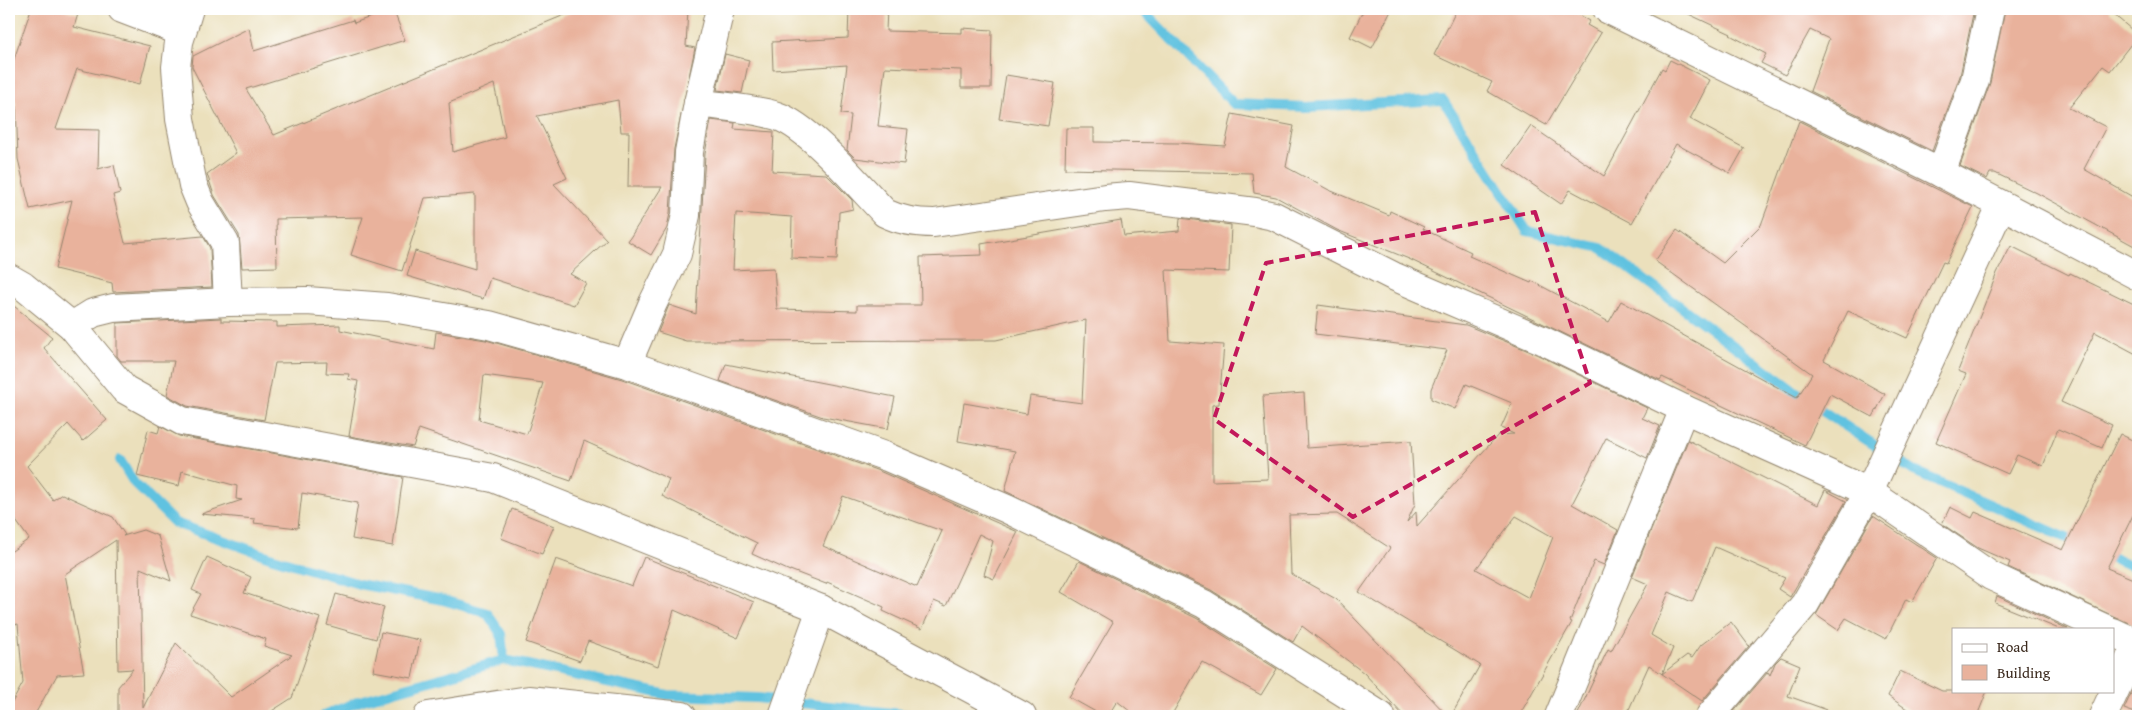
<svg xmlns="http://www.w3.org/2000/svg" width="2147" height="725" viewBox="0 0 2147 725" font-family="'Gentium Book Plus',serif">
<rect width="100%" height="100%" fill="#fff"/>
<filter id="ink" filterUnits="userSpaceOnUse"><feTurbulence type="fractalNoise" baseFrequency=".02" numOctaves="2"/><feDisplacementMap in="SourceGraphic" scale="10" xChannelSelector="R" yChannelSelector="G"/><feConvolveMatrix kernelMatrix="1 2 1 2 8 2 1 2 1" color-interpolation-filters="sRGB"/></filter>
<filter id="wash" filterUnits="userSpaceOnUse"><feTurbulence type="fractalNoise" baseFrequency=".0096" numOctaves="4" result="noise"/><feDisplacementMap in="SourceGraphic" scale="20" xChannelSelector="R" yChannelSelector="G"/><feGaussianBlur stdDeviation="1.12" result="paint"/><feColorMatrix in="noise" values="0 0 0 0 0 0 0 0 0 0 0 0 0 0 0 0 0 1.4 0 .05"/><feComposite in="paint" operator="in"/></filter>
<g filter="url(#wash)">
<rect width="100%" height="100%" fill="#ebe0bc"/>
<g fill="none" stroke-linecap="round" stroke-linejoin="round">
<!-- stream -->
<g stroke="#61c2e0" stroke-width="10">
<polyline points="1142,9 1234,104 1306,107 1443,100 1527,231 1601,248 1821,410 1914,471 2080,544"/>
<polyline points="120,460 134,483 175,523 273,558 359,584 443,600 487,613 501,634 504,660"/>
<polyline points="2100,553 2138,568"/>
<polyline points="323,716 360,701 504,660 668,695 757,698 919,716"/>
</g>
</g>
<g id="blocks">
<!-- building -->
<g fill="#e9b29c" fill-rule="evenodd">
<polygon points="31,9 62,9 78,14 74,27 150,46 140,84 77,69 56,129 99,130 98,169 114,165 120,193 113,195 125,243 203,236 210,248 212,287 113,292 112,283 55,269 72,200 30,209 18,159 16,101 9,100 9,74"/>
<path d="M393,9L405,40L246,89L274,135L579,9H688L686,46L695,48L674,149L670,213L667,228L651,255L628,241L662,187H628L629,132H621L618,100L537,116L567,178L554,184L607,240L570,274L586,283L574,305L490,278L483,299L407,276L415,251L475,269V194L425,198L402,271L351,255L363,217L276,219L277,267L242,268L239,235L214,195L207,174L236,153L192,67L193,56L249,28L254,51L353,20L354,23ZM494,84L505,137L453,152L449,103Z"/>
<polygon points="849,9 887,9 886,31 962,33 962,28 992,30 991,88 961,88 961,70 885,67 878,126 908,129 904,164 855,158 847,150 851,115 841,114 847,65 773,70 772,42 848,38"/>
<polygon points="1364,9 1392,9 1372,48 1350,37"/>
<polygon points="1457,9 1569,9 1590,21 1587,25 1601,33 1546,125 1487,91 1492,82 1434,55"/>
<polygon points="1678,9 1974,9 1960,76 1932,151 1810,91 1829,39 1810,30 1785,75 1761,63 1766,54 1730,35 1731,34"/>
<polygon points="2005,9 2107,9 2138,35 2110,71 2103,66 2069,108 2106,127 2084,169 2138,200 2138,248 2037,193 1995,173 1990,173 1987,179 1960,166 1990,83"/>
<polygon points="725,54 749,60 742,93 717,90"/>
<polygon points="1670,60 1710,80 1690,119 1744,148 1730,173 1676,144 1632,223 1570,190 1561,204 1504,165 1531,126 1604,176 1662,68 1665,70"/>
<polygon points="1006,75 1055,83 1048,126 999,119"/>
<polygon points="1232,114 1294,126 1286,167 1329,190 1389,215 1390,211 1424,227 1423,229 1471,252 1469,256 1531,283 1532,281 1609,322 1621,301 1797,398 1812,374 1655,261 1677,230 1723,263 1761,225 1799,121 1973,207 1946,263 1943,262 1907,338 1848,311 1824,360 1885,394 1873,417 1830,394 1805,445 1662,377 1660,380 1409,259 1337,230 1276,197 1254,193 1252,173 1065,169 1066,128 1094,128 1094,142 1179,143 1225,146"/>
<path d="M711,120L735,123L734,129L774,132L772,171L826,174L852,200L853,209L839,212L837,260L791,258L792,217L736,213L733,270L774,268L777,309L857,311V305H921L920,257L982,255L981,244L1121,220L1124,236L1179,231L1180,218L1231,225L1229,272L1166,270L1170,341L1224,345L1219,404L1212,405V481L1268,479L1263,396L1304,393L1307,448L1411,441L1415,504L1407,522L1416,512L1417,526L1498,435L1514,434L1501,428L1512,403L1466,384L1455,409L1431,399V389L1447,350L1315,334L1318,305L1466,325L1536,354L1647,408L1642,418L1660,426L1647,458L1606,438L1572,504L1618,530L1604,565L1594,561L1570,621L1572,622L1519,716H1451L1480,665L1359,592L1390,548L1337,514L1289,515L1291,574L1336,599L1448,716H1404L1364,673L1302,626L1293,642L1211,590L1005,491L1015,451L958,441L964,403L1027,414L1030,396L1082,403L1086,320L996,340L686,341L658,332L669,305L696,314L705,154ZM1516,516L1553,537L1529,598L1476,569Z"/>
<polygon points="2011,246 2069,275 2070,273 2138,306 2138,355 2095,332 2061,402 2112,425 2102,448 2058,429 2043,466 2017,455 2008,474 1936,442 1966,374 1958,371 1997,273"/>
<polygon points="9,302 52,337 44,348 107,420 83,441 68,424 27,466 53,500 62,494 113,517 125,535 123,536 143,530 158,536 171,581 140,568 143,708 176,643 231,697 292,655 264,646 266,639 190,614 201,594 192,590 207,557 251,577 244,593 320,618 292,698 264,716 118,716 118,687 133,669 118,670 116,540 65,574 84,673 57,675 34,716 9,716 9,708 23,683 18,624 9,626 9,553 29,539 9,511"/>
<path d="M221,318V321L277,322V327L340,325V330L434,349L436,332L486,340L622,379L879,471L1018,532L994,579L984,575L993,541L979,534L946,606L934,601L922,629L883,611L884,607L827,582L826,584L790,570V571L752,554L757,543L662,496L669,479L584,441L571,481L419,429L413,447L349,436L358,381L348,379L349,374L326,373L327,362L275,363L264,420L187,406L167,395L174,361H121L117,356V323ZM484,375L543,383L527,434L479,420ZM843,496L942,531L917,587L823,546Z"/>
<polygon points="726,364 895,397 888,429 823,417 720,381"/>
<polygon points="160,426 179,436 403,477 393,546 352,539 358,503 302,493 298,528 254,523 255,519 201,514 242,500 236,499 237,486 182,471 179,486 137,476 148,430 158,433"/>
<polygon points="2120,434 2138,443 2138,505 2107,568 2138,581 2138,623 2137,627 2008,567 2010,562 1978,548 1942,524 1950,507 1972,518 1975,512 2063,550"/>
<polygon points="1688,440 1818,505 1825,490 1846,501 1790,597 1778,589 1785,578 1715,547 1692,602 1669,592 1651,635 1673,648 1662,674 1687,655 1692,658 1701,645 1731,622 1749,646 1702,701 1649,665 1626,716 1577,716 1608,649 1611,651 1648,584 1632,577"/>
<polygon points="512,509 554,526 542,554 501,538"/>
<polygon points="1873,516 1937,558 1912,602 1906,599 1886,639 1846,618 1838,630 1816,615"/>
<polygon points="644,557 754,602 738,638 674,610 658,666 588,641 580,661 526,642 556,559 632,586"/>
<polygon points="1079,561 1196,618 1277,669 1261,695 1202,662 1171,716 1136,716 1117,701 1108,716 1103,716 1069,697 1113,622 1061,592"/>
<polygon points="336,594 384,607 376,639 327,625"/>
<polygon points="1997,596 2068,629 2059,629 1995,603"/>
<polygon points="381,632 420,640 412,678 373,671"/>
<polygon points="1781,657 1800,665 1788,696 1833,712 1832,716 1730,716 1768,672 1770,675 1775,663"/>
<polygon points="1900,671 1942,691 1987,691 1977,716 1917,716 1888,696"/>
<polygon points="2138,678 2138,714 2124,709"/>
</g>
</g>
</g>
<g filter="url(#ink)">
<use href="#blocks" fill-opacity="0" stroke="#93856d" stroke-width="1"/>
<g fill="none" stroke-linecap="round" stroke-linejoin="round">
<defs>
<g id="street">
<polyline points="122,9 182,32"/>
<polyline points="189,9 179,42 176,67 180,119 193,185 200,202 225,243 228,302"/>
<path d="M698,103C724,107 752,108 777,116C810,127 859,186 885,213C901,221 916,223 934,223L1105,198L1129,196L1255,212L1274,216L1393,276L1542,340L1684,409L1869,492L1991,576L2106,629"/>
<polyline points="1941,173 1975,80 1990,9"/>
<polyline points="9,278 23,286 72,326 124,389 182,421 493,478 821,609 1022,716"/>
<polyline points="72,326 93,313 113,308 228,302 307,301 387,307 489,325 627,364 887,457 1007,509 1204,604 1381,716"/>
<polyline points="627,364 653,303 677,254 686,215 689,152 698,103 720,9"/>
<polyline points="428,716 529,700 682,716"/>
<polyline points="783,716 821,609"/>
<polyline points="1559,716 1684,409"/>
<polyline points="1710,716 1805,604 1869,492 2001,206"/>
<polyline points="2103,716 2132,654 2133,646 2126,638 2113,632"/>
</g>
<polyline id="secondary" points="1607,9 1941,173 2138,276"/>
</defs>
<!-- street casing -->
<use href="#street" stroke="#93856d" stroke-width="30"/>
<!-- secondary casing -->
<use href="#secondary" stroke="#93856d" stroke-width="30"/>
<!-- street -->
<use href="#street" stroke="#fff" stroke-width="28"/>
<!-- secondary -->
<use href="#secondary" stroke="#fff" stroke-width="28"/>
</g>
</g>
<!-- marked area -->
<path fill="none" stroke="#c2185b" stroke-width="4" stroke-dasharray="10 6" stroke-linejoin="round" d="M1535,212L1590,383L1353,517L1214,419L1266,263Z"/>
<!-- margin -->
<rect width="2147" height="725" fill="none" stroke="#fff" stroke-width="30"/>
<!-- legend -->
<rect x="1952" y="628" width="162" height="65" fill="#ffffff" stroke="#b1aaa5"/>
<rect x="1962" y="644" width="25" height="8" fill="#ffffff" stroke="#b1aaa5"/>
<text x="1997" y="652" font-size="15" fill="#3b2a1e">Road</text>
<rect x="1962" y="665" width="25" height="15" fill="#e9b29c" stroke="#b1aaa5"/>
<text x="1997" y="678" font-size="15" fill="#3b2a1e">Building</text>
</svg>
